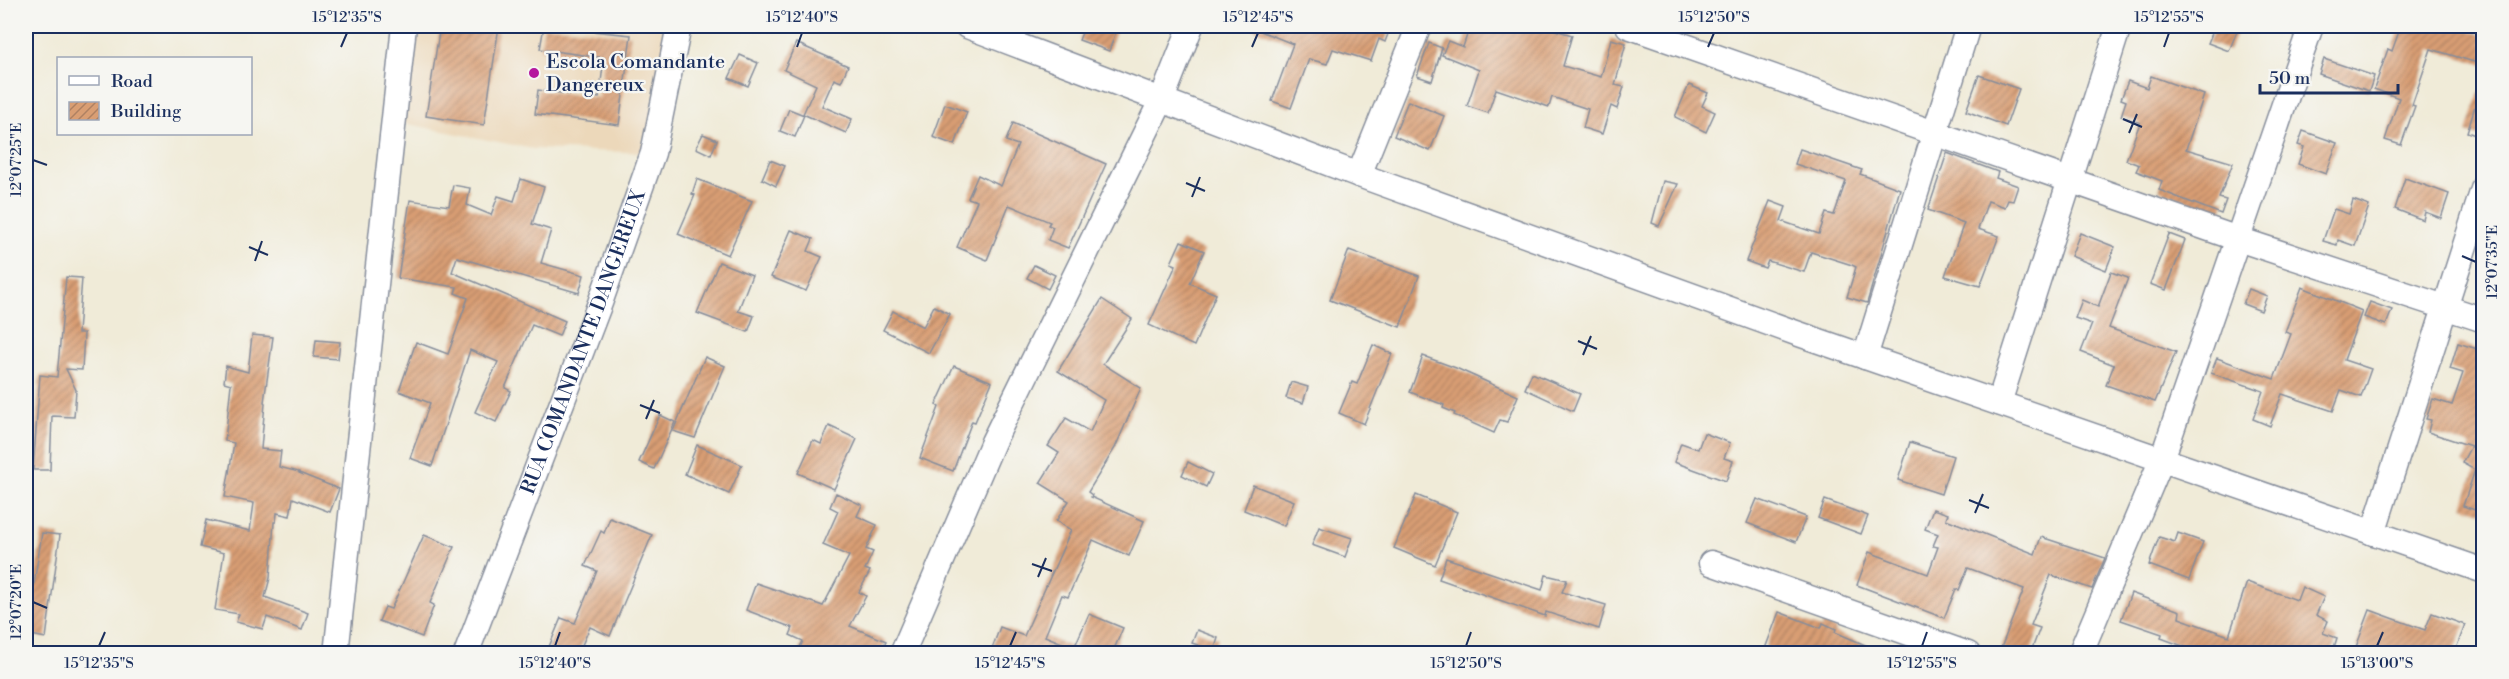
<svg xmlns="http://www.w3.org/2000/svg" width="2509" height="679" viewBox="0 0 2509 679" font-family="'Libre Bodoni',serif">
<defs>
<pattern id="building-hatch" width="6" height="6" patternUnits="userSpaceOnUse" patternTransform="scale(1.5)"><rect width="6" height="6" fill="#d99e73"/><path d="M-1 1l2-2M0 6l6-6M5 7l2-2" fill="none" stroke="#af8162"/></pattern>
</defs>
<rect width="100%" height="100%" fill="#f6f6f2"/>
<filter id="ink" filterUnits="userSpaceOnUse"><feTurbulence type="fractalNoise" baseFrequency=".0167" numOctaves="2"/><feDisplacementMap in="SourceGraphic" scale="12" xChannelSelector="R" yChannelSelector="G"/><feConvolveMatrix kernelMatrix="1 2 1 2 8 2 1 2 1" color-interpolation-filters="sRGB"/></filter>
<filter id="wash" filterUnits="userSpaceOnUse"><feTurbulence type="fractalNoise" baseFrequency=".008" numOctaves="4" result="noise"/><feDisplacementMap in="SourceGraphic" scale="24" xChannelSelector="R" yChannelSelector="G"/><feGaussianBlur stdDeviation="1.35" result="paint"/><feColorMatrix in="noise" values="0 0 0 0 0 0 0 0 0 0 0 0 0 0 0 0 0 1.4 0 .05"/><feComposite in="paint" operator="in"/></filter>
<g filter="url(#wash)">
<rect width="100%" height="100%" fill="#f0ebd8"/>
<!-- built -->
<polygon fill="#ecd8ba" points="404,26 679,26 653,153 533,149 393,121"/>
<g id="blocks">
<!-- building -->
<g fill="url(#building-hatch)">
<polygon points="440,26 499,26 484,125 426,116"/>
<polygon points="544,26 631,35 619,125 535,114 538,90 599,98 604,58 540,49"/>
<polygon points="1085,26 1118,26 1109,51 1079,40"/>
<polygon points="1248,26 1391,26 1385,42 1379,39 1371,61 1333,49 1327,64 1309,59 1291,108 1272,101 1293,44"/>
<polygon points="1470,26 1542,26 1572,35 1563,66 1601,77 1611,39 1626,43 1615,85 1624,87 1617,109 1611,106 1602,134 1583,128 1588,109 1552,97 1549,107 1496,89 1488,113 1467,106 1479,70 1442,55 1448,41 1463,47"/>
<polygon points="2215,26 2239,26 2229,51 2208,43"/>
<polygon points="2401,26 2469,26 2468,30 2484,36 2484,65 2431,49 2412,105 2415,106 2401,145 2385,140 2399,98 2374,89 2388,49 2392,51"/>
<polygon points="796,43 848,66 841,82 834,79 822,106 852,119 846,133 803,114 816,85 784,70"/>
<polygon points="1429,43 1442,48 1432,81 1417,76"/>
<polygon points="740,55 758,63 748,86 729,78"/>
<polygon points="2324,59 2374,76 2369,91 2319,74"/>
<polygon points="1979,75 2019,89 2006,126 1966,111"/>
<polygon points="2151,76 2204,95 2186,149 2233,163 2219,198 2226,200 2221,214 2159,190 2162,181 2136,171 2139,165 2126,160 2140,123 2121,116 2126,101 2121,99 2128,81 2147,88"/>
<polygon points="1689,85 1708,93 1702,106 1715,112 1706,132 1675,117"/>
<polygon points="2480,90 2484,91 2484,129 2481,137 2467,132"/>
<polygon points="1408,101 1444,116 1430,151 1394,136"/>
<polygon points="945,104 967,112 955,145 933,137"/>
<polygon points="789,109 804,115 795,137 780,131"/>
<polygon points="1013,123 1106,164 1068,248 1048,240 1053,227 1048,225 1050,222 1009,205 987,260 957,247 977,201 968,198 978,175 1001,186 1018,145 1006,141"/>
<polygon points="2303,131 2337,143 2326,174 2298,164 2304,147 2298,145"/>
<polygon points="703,134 717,140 711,155 696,148"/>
<polygon points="1800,149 1862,170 1860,174 1900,189 1867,303 1847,297 1856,267 1852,265 1811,252 1804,272 1768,261 1765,268 1746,261 1770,201 1786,207 1781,221 1819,234 1826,213 1834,215 1846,181 1795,164"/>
<polygon points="1947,153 1998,172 1996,178 2018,186 2013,201 2008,200 2005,207 1988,201 1978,229 1999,236 1980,286 1945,276 1964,223 1928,210"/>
<polygon points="770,160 785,166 776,186 762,179"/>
<polygon points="2405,178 2449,194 2441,218 2425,212 2423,220 2395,209"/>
<polygon points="521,179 544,187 532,224 551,230 541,263 584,275 579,293 457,257 452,272 565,321 559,336 532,325 505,388 511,391 496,422 475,412 498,362 470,350 432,466 410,458 430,403 399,391 416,342 448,354 468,298 455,293 457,287 398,278 410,200 449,206 453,185 470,188 467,205 491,215 498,196 514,201"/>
<polygon points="697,179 752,201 728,255 678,234 695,195 692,194"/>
<polygon points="1663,181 1678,184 1659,226 1652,223"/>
<polygon points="2353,200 2369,206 2355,246 2338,240 2337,245 2323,241 2334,209 2349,214"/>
<polygon points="791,230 813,239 808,251 822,257 806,291 771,277"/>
<polygon points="2080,233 2115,247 2106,270 2071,256"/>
<polygon points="2169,234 2185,240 2166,290 2150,284"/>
<polygon points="1181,241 1204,251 1190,283 1216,294 1194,346 1149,325 1176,265 1171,263"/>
<polygon points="1349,250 1419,276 1400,327 1330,300"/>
<polygon points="719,262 752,275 738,311 754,316 748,332 697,313"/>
<polygon points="1034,265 1055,275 1048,289 1027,278"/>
<polygon points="2111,272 2128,278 2109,328 2176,352 2155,402 2106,385 2114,365 2081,352 2092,324 2075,318 2082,300 2098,307"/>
<polygon points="66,277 82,278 78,333 84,333 82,370 66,369 76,390 74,417 52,416 50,470 33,470 40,375 57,377"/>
<polygon points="2302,287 2362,311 2344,360 2371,369 2361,397 2341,390 2333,411 2282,394 2270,426 2253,419 2263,391 2211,373 2217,358 2274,379 2291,334 2285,332"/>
<polygon points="2249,289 2267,296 2261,311 2243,304"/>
<polygon points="1102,299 1132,319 1103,364 1141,388 1115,448 1088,492 1092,495 1091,497 1144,521 1129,556 1093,540 1068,597 1062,595 1045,636 1074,648 1089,614 1123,628 1112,654 990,654 1000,627 1024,636 1071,530 1056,521 1069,501 1040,483 1059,453 1048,446 1066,418 1090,432 1104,400 1058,371"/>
<polygon points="2370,302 2392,310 2386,325 2364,317"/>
<polygon points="934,306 950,314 929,353 883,330 893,311 923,327"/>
<polygon points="252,335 273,337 264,402 265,403 261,449 281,451 279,467 299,472 299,473 339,489 330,512 293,498 290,516 277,513 276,522 274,522 270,578 265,597 308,613 302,630 267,617 263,629 236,622 239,614 215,610 224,553 200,547 206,520 250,531 254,503 225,497 234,443 225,441 231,384 224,382 226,366 248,372"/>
<polygon points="316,340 340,342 338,359 314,357"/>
<polygon points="2458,343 2484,351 2484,513 2463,506 2475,470 2462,463 2471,446 2428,432 2431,420 2426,419 2433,399 2452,405 2463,373 2450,369"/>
<polygon points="1373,345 1392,354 1364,424 1339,413 1352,382 1357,384"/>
<polygon points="1423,356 1456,368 1518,396 1507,422 1500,420 1494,433 1454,415 1455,413 1443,408 1444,405 1410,392"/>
<polygon points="705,357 725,366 695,438 673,431"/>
<polygon points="954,366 992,382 975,422 972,421 953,471 920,458 939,407 936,405"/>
<polygon points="1532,373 1580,394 1573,411 1525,389"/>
<polygon points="1291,382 1308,387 1303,403 1286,398"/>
<polygon points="660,415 675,422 654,469 639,462"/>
<polygon points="829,426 857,439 834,489 798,473 813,440 821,444"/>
<polygon points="1704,433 1730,443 1724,458 1733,461 1726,481 1674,462 1681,443 1698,449"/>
<polygon points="1910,442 1953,456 1941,494 1898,480"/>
<polygon points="697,445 742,465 729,494 685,474"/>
<polygon points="1188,462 1212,474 1206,487 1182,475"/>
<polygon points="1253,485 1294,501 1284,526 1244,510"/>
<polygon points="836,493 862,505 857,516 877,525 866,549 873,552 865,569 870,571 859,592 866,596 850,626 886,641 881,654 797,654 803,641 790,635 793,628 746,610 756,583 823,606 849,556 823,545 838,511 830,507"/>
<polygon points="1416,495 1457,512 1435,565 1394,548"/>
<polygon points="1757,499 1806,517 1796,542 1747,523"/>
<polygon points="1825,500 1868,516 1861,534 1818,518"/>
<polygon points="1933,509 1948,514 1946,519 2035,554 2041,537 2105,558 2092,589 2051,575 2031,625 2040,628 2030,654 2015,654 2001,648 2024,589 1968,568 1959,590 1956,589 1944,618 1857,585 1869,552 1928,574 1938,547 1933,546 1938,534 1925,529"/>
<polygon points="610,518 652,535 610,636 590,627 578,654 546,654 561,618 575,623 597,571 585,566 601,531 604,533"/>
<polygon points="1319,527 1352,538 1345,557 1312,545"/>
<polygon points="42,533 60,535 46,638 26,634"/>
<polygon points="2178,533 2203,542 2189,580 2149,565 2159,537 2175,542"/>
<polygon points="424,535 454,547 430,603 434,605 422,637 379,621 385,607 391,609"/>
<polygon points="1446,558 1542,590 1546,575 1567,580 1562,592 1606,605 1599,629 1546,612 1545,616 1439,579"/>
<polygon points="2247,582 2297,600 2302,587 2324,597 2316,615 2328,621 2323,633 2337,638 2332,654 2204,654 2161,638 2162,634 2121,620 2131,593 2180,611 2179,618 2229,636"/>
<polygon points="2370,610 2425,630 2432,613 2465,625 2454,654 2373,654 2356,647"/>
<polygon points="1779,612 1821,628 1823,623 1836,629 1835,632 1886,654 1763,654"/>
<polygon points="1197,630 1218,638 1214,651 1192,643"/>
</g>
</g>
</g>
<g filter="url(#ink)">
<use href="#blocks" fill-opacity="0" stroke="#868d9b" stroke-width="1.5"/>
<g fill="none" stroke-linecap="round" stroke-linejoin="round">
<defs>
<g id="minor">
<polyline points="967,26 1359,175 1796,333 2484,571"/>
<polyline points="1628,26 2238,239 2484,320"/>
<polyline points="1359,175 1419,26"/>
<polyline points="1865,357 1968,26"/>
<polyline points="1999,403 2119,26"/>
<polyline points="2373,533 2484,186"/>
<polyline points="1711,563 1968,654"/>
<polyline points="336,654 404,26"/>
<path id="s1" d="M466,654L600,303L653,153L679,26"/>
<polyline points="902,654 993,442 1162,99 1191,26"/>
<polyline points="2080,654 2162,459 2311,26"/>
</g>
</defs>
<!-- minor casing -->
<use href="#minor" stroke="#868d9b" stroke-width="27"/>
<!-- minor -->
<use href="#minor" stroke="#fff" stroke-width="24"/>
</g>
</g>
<!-- ticks -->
<path fill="none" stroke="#1b2f5e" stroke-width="2" d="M341,47L347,33M797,47L802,33M1252,47L1258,33M1708,47L1714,33M2164,47L2169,33M2123,119L2142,127M2129,133L2137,114M33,160L47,165M1186,183L1205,191M1192,197L1200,177M249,247L268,255M2462,256L2476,262M255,261L262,241M1578,341L1597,349M1583,355L1591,336M640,405L660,413M646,419L654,400M1969,500L1989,508M1975,513L1983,494M1032,564L1052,571M1038,577L1046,558M33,602L47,608M99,646L105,632M555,646L560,632M1010,646L1016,632M1466,646L1471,632M1922,646L1927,632M2377,646L2383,632"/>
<!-- markers -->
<circle fill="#b5179e" stroke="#f6f6f2" stroke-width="2" cx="534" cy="73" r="6"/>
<g text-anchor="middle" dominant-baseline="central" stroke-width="4.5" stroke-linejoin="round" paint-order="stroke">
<!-- poi labels -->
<g font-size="20" fill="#1b2f5e" stroke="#f6f6f2" text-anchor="start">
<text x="546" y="62">Escola Comandante<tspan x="546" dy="23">Dangereux</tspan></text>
</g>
<!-- street labels -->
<g font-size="20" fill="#1b2f5e" stroke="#f6f6f2">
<text stroke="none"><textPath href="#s1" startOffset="333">RUA COMANDANTE DANGEREUX</textPath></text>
</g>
</g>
<!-- margin -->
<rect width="2509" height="679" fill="none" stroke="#f6f6f2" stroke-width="66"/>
<!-- legend -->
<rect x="57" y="57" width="195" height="78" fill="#f6f6f2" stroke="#9ea6b7" stroke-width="1.5"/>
<rect x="69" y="76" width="30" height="9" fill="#ffffff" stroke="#9ea6b7" stroke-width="1.5"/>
<text x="111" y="87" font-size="18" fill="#1b2f5e">Road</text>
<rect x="69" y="102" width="30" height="18" fill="url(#building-hatch)" stroke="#9ea6b7" stroke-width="1.5"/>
<text x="111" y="117" font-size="18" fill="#1b2f5e">Building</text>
<!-- scale -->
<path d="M2260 84v9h138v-9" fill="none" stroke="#1b2f5e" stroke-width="3"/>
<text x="2269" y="84" font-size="18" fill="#1b2f5e" stroke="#f6f6f2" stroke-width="4.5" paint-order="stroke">50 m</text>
<rect x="33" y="33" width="2443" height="613" fill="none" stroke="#1b2f5e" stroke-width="2"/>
<g font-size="15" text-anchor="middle" fill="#1b2f5e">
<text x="347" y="22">15°12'35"S</text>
<text x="802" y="22">15°12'40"S</text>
<text x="1258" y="22">15°12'45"S</text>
<text x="1714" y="22">15°12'50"S</text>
<text x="2169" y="22">15°12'55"S</text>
<text transform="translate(16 160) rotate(-90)" y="5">12°07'25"E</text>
<text transform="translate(2492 262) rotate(-90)" y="5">12°07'35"E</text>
<text transform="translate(16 602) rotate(-90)" y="5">12°07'20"E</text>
<text x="99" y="668">15°12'35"S</text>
<text x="555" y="668">15°12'40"S</text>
<text x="1010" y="668">15°12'45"S</text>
<text x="1466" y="668">15°12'50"S</text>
<text x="1922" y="668">15°12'55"S</text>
<text x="2377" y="668">15°13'00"S</text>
</g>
</svg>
